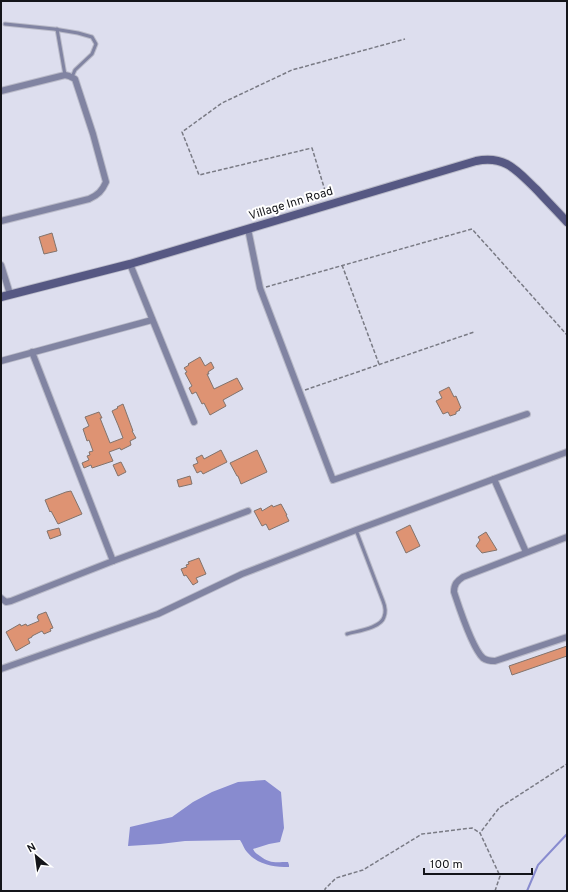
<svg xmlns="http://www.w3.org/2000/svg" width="568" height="892" viewBox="0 0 568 892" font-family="Overpass,sans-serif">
<rect width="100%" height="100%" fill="#dddeee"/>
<!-- water -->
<path fill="#888bcf" d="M265,780L281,792L284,828L280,842L269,844L253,849C255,853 257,854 260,856C270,864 276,862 288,862L289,865V867C273,867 258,865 247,852C244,849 243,844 240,840L185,841L160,844L128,846L130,827L172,817L193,802L212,792L238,782Z"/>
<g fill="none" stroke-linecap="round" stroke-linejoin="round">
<!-- stream -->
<polyline stroke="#888bcf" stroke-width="2" points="527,891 538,865 567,834"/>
</g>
<!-- building -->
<g fill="#de9373" stroke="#82736c">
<polygon points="52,233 57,251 44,254 39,237"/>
<polygon points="200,357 205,366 211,362 214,368 208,372 209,374 207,374 214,389 237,378 243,389 223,400 226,406 210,415 204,403 202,404 196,392 192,394 189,388 192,386 185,373 187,372 184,368 189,365 188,364"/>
<polygon points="449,387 454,397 456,396 461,408 459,409 460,410 456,412 456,414 450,416 448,412 443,414 436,401 442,398 439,392"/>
<polygon points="123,404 133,431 132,431 136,438 130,441 131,445 121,450 120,448 109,452 113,461 92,468 91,465 84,468 82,463 89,460 87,456 90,455 89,452 93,451 89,440 87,441 83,429 89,426 85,417 99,412 102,418 100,418 110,443 123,438 118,425 112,411 118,408 117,407"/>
<polygon points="221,450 227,462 203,474 201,471 197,473 193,465 198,463 196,458 202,455 204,459"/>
<polygon points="257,450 267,472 241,484 238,476 237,476 230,463"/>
<polygon points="121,462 126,472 118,476 113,465"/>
<polygon points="190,476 192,484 179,487 177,480"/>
<polygon points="71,491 82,514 58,524 51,511 50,512 45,500 66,492"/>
<polygon points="281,504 287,515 286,515 289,521 269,530 266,524 262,526 254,511 261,508 262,511 272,505 273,507"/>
<polygon points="410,525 420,546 406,553 396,532"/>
<polygon points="59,528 61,535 50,539 47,531"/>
<polygon points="486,532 497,550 482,553 476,546 480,540 478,537"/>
<polygon points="199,558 206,574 196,578 198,582 193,585 186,575 184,576 181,569 187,567 186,565 189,564 188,562"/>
<polygon points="46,612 53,628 50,629 51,631 44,634 42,631 32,636 32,637 28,639 30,643 16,651 6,632 20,624 21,626 26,624 27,626 39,621 37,617 38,616 38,615"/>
<polygon points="567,646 567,656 512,675 509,666"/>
</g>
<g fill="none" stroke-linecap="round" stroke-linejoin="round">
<defs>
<g id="lane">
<polyline points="5,24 54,29 78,33 92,37 96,44 92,54 75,70 72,77"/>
<polyline points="57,29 65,75"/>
<path d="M347,634C357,631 381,628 384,617C386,612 385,606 383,601L356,530"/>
</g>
<g id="street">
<path d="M1,91L65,75L69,76L75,79L93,134L106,182C102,191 98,195 89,199L1,221"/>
<polyline points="248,229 260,288 333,480 527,414"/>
<polyline points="130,264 194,422"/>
<polyline points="1,265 10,294"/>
<polyline points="32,352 113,561"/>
<polyline points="1,361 152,320"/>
<polyline points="494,479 526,552"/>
<path d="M567,537L463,577C457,581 454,584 454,592C459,607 472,648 483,658C487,661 491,661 495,661L567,637"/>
<polyline points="1,598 6,602 11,601 113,561 248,511"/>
<polyline points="1,669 158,614 242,574 356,530 567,452"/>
</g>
<path id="secondary" d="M1,297L130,264L476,161C506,155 517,171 537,190C547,201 557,211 567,222"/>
</defs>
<!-- lane casing -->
<use href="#lane" stroke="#b9bac8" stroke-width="5"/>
<!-- street casing -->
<use href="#street" stroke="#b9bac8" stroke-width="8"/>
<!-- secondary casing -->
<use href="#secondary" stroke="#b9bac8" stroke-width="10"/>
<!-- path -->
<g stroke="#797a84" stroke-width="1.5" stroke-dasharray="4 2" stroke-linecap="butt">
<polyline points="327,197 312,148 199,175 182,132 222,103 292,70 405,39"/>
<polyline points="342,265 379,364"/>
<polyline points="266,287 472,229 567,335"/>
<polyline points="305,390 474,332"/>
<polyline points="325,891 325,889 336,878 363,870 422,834 472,828 480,833"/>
<polyline points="495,891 500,876 480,833 499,808 567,764"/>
</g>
<!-- lane -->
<use href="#lane" stroke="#8184a2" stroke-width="3"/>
<!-- street -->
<use href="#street" stroke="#8184a2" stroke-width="6"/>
<!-- secondary -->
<use href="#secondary" stroke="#565883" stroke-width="8"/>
</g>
<g text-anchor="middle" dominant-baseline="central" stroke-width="4" stroke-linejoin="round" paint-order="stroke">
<!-- street labels -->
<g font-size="12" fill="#14151a" stroke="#fff">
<text transform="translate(291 204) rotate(-17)">Village Inn Road</text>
</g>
</g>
<!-- border -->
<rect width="568" height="892" fill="none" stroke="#14151a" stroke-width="4"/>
<!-- north arrow -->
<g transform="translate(36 856) rotate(331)" stroke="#ffffff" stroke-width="3" paint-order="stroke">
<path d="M0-3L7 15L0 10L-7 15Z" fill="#14151a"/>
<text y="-6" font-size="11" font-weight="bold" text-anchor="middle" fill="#14151a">N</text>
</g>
<!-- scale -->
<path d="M424 868v6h108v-6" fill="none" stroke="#14151a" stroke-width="2"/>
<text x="430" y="868" font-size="12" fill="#14151a" stroke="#ffffff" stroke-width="3" paint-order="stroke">100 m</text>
</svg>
